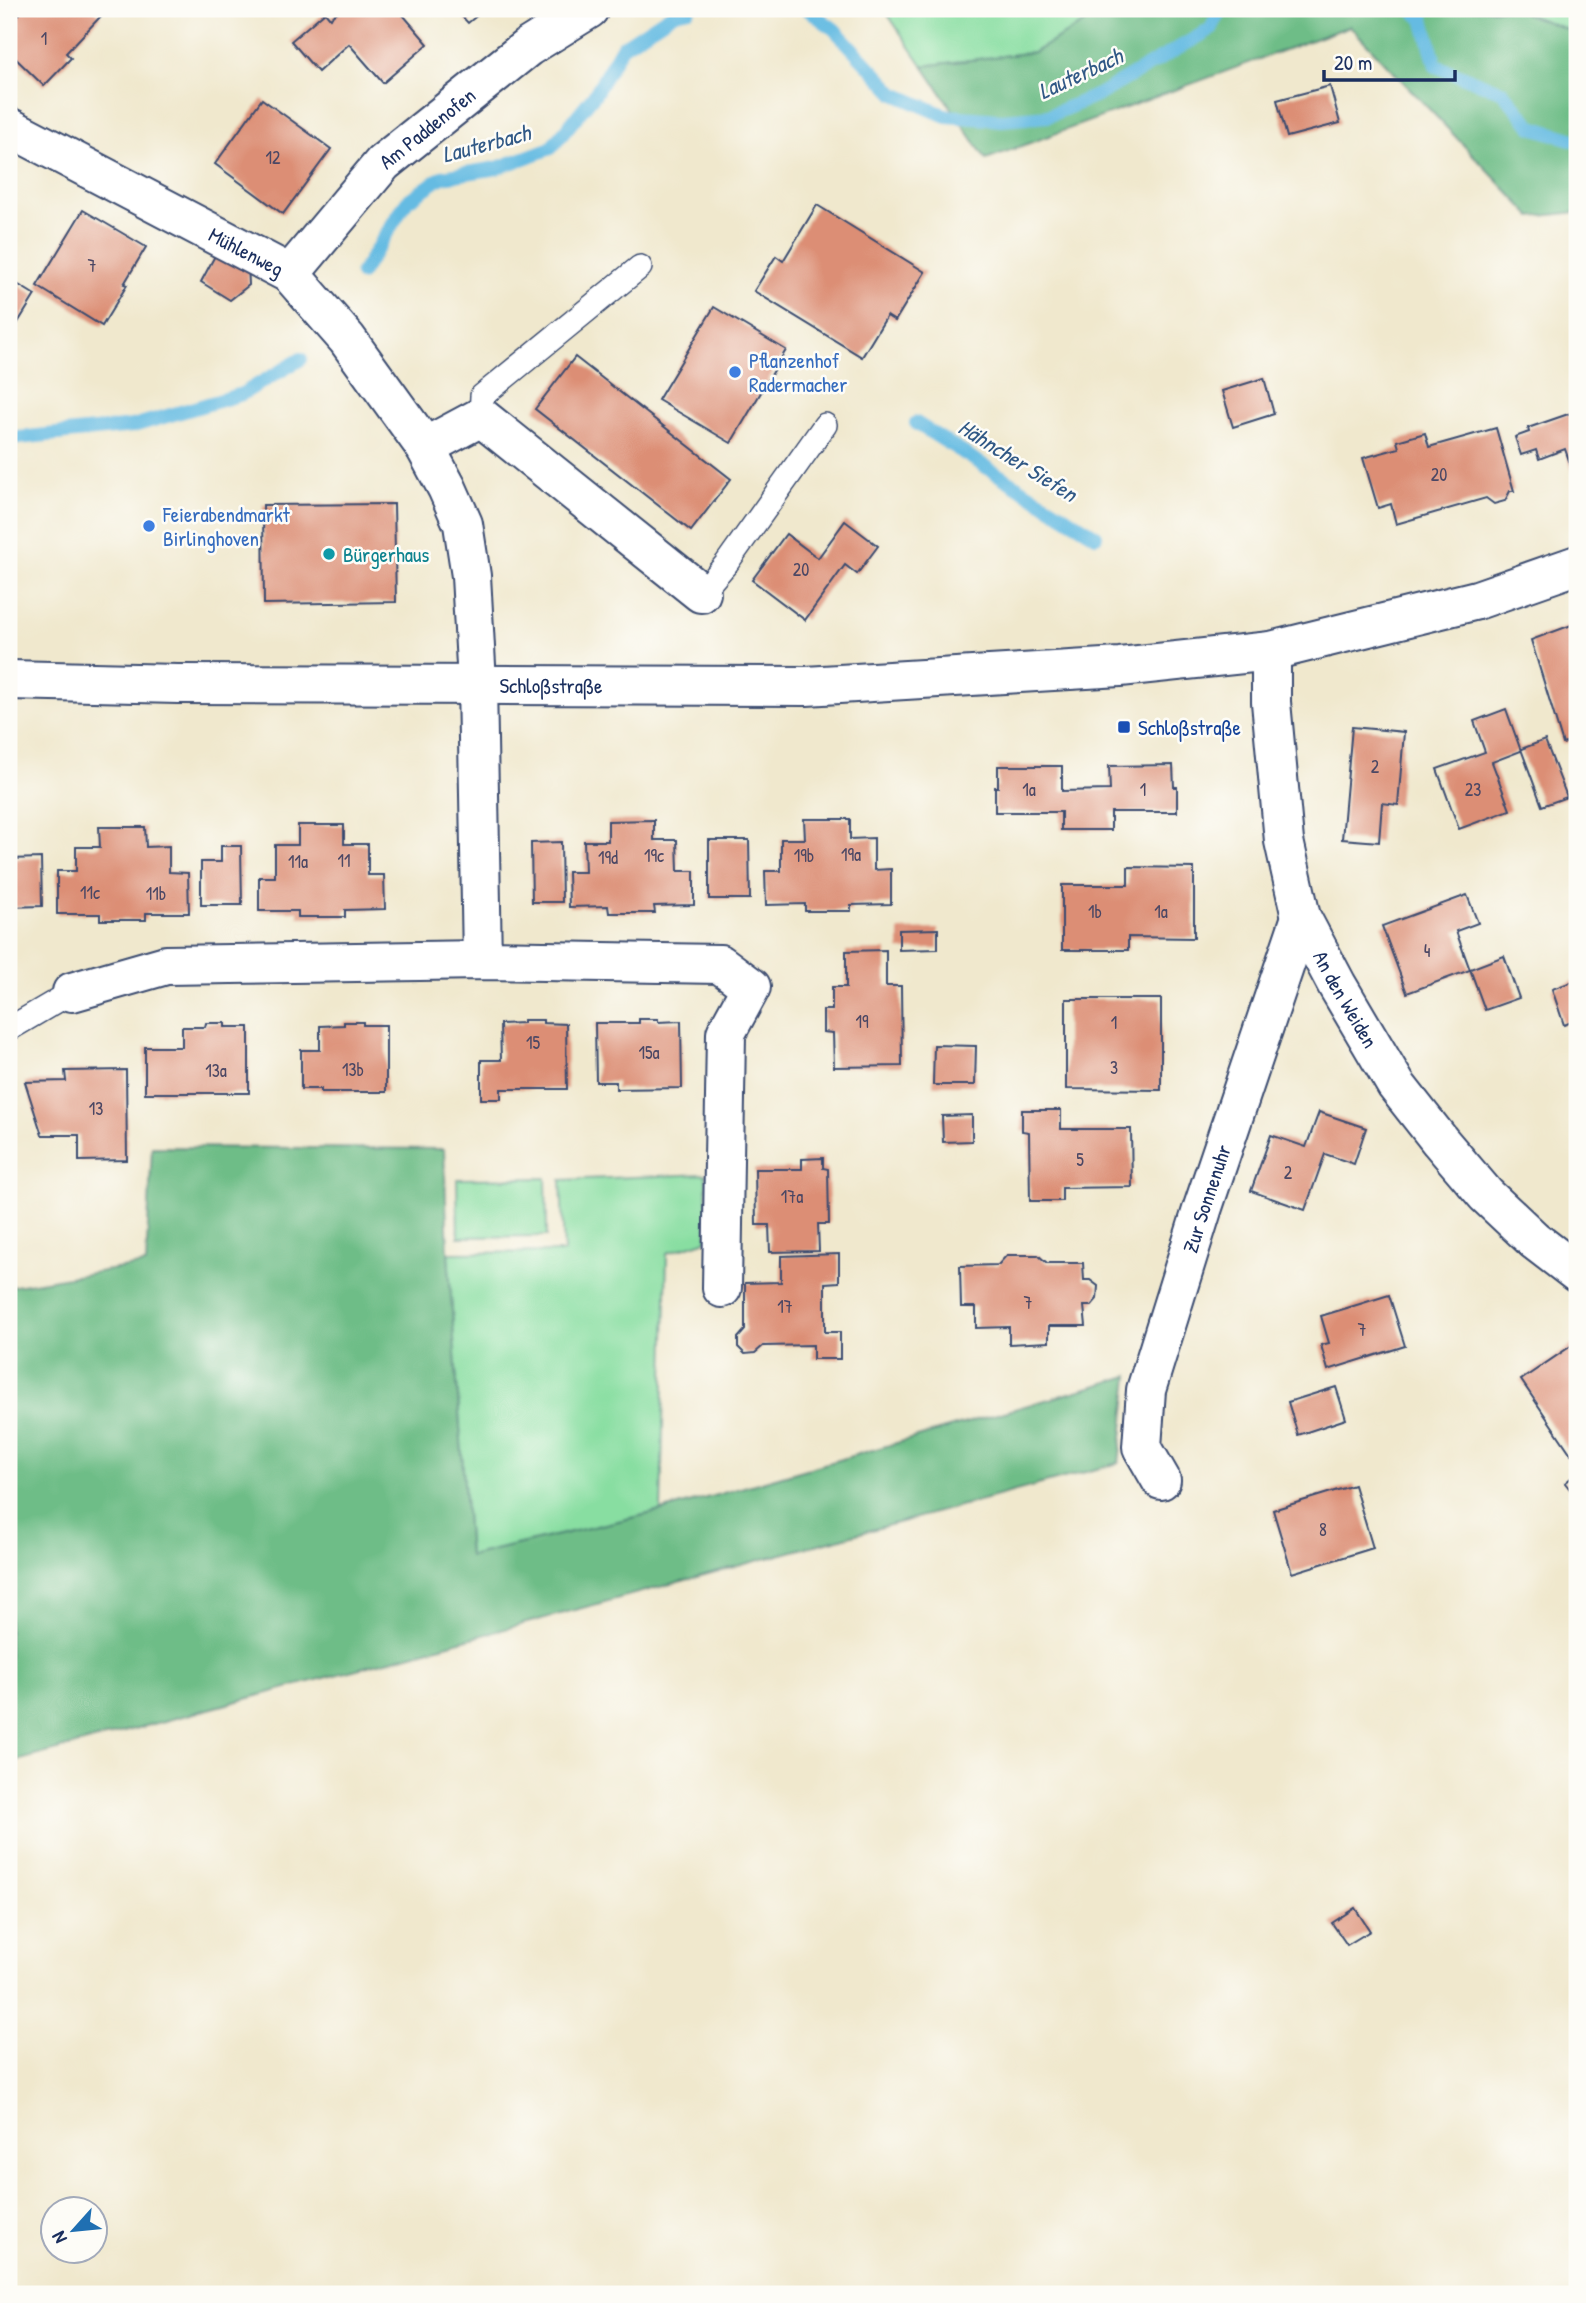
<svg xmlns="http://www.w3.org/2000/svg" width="1586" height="2303" viewBox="0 0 1586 2303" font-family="'Patrick Hand',sans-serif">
<rect width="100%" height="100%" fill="#fdfcf7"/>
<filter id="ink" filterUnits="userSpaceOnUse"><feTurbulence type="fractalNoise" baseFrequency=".0143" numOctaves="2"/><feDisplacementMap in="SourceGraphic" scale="14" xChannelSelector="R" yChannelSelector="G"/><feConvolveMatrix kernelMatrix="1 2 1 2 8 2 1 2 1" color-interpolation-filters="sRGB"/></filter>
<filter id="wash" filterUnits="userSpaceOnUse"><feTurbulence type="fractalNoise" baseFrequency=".00686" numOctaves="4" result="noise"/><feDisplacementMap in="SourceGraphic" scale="28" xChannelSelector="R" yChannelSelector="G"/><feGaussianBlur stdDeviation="1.57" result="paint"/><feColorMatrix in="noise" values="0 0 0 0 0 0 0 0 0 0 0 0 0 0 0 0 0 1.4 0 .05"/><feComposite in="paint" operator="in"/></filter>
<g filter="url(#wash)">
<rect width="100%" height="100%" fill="#f0e8cd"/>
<!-- green -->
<g fill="#88dea1" stroke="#528680" stroke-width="2">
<polygon points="884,9 1109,9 1034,52 923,66"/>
<polygon points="1513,9 1577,9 1577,33"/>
<polygon points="706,1174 707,1240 667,1253 661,1511 469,1556 448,1253 564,1252 561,1180"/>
<polygon points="546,1178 547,1236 458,1237 457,1179"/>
</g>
<!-- forest -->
<g fill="#6ebd87" stroke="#447672" stroke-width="2">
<polygon points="1109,9 1513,9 1577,33 1577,212 1532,217 1350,26 986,159 923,66 1034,52"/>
<polygon points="152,1147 444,1149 448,1253 469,1556 661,1511 1129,1376 1119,1463 9,1763 9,1287 146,1264"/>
</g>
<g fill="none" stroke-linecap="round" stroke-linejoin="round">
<!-- stream -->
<g stroke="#65bbe2" stroke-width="14">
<polyline points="807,9 834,29 895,94 946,116 1002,120 1048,116 1100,94 1211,29 1221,9"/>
<polyline points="1412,9 1423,19 1436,66 1503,92 1532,127 1577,141"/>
<polyline points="361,274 407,201 442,177 497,168 551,148 595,94 622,47 675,12 689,9"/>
<polyline points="916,423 1096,536"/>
<polyline points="9,439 133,426 242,394 301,359"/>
</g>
</g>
<g id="blocks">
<!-- building -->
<g fill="#dc8e75">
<polygon points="24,9 94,9 101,16 66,53 71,58 44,86 9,52 9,25"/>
<polygon points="341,9 398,9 428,44 383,83 349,44 318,72 291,41 325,12 330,18"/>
<polygon points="455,9 485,9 468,23"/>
<polygon points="1330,86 1340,123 1287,137 1277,100"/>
<polygon points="262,99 331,149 283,214 215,164"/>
<polygon points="817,205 925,272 895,321 887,316 862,357 754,291 776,256 783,261"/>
<polygon points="83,210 146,247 124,284 127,285 102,326 37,286"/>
<polygon points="218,250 248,264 249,285 230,300 201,282"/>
<polygon points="9,279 35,295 9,337"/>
<polygon points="714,307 786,350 731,443 658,400"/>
<polygon points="575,357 731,479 691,531 535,409"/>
<polygon points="1264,378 1274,414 1233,427 1222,391"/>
<polygon points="1577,411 1577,484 1565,449 1539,459 1536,450 1521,455 1515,437 1529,432 1528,428"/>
<polygon points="1496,428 1514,491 1510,491 1505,501 1494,504 1486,498 1396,524 1391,504 1378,508 1363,458 1399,448 1397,441 1425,433 1429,447"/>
<polygon points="394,504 396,602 264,604 263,505"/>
<polygon points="845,521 878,546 857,574 845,565 805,620 752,580 786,534 818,558"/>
<polygon points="1577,623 1577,739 1563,744 1531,640"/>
<polygon points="1506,709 1521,751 1492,762 1510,810 1459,829 1437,769 1485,752 1474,721"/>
<polygon points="1352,727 1404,732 1398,805 1382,803 1379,842 1342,839"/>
<polygon points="1545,740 1567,797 1542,806 1521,749"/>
<polygon points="1173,765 1174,787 1177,787 1177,812 1111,812 1111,830 1061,830 1061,812 995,812 995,787 998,787 998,766 1062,766 1062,791 1110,790 1109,766"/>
<polygon points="804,819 850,819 850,839 874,838 874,870 891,869 891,904 851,905 851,911 805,911 805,904 766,905 765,871 781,871 781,839 805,839"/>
<polygon points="654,820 654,840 677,840 678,871 694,871 694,905 654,906 655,913 609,913 608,906 569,907 568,872 585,872 584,841 608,841 608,821"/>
<polygon points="298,825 344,825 344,844 368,844 368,875 384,875 385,909 345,910 345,917 298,917 298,911 259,911 259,877 275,877 275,845 298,845"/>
<polygon points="99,827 145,827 146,847 169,846 169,872 188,873 189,913 146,913 146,920 100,920 100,914 57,914 57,871 76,871 76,847 100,847"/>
<polygon points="709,840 749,840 750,899 709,899"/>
<polygon points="561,842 562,902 532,902 531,843"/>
<polygon points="221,846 241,846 242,905 201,905 201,862 221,862"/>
<polygon points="41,858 42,906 9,907 9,859"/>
<polygon points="1128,867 1194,868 1194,938 1128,937 1128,950 1062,950 1062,885 1128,885"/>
<polygon points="1467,895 1478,923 1456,931 1470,970 1407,993 1382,926"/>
<polygon points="938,929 938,949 899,950 899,930"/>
<polygon points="886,950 886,986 901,986 902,1066 834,1067 833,1033 823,1032 823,1010 832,1010 832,987 846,987 846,951"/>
<polygon points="1504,956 1519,998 1485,1010 1470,969"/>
<polygon points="1577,980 1577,1020 1564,1025 1552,989"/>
<polygon points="1066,999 1161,999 1161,1090 1066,1089"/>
<polygon points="639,1019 658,1019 658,1022 681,1021 682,1088 616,1089 616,1082 596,1082 595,1023 639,1023"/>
<polygon points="523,1020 543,1020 543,1023 566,1024 567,1089 501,1089 501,1099 481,1099 481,1060 501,1060 500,1024 523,1023"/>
<polygon points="344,1022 363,1022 363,1025 386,1025 386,1092 321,1092 321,1089 301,1089 301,1050 320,1050 320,1026 344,1025"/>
<polygon points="206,1023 225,1023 225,1027 249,1027 249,1093 145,1093 145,1047 182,1047 182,1027 205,1027"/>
<polygon points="934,1045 976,1046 975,1085 933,1085"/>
<polygon points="126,1070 127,1160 79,1161 79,1135 42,1135 25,1082 66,1081 65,1071"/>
<polygon points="1022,1110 1061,1110 1061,1129 1131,1129 1132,1187 1062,1188 1062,1201 1030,1201 1029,1132 1022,1131"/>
<polygon points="1319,1112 1366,1128 1354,1164 1325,1154 1305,1210 1251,1191 1271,1135 1306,1147"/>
<polygon points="972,1115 972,1141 943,1142 942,1116"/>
<polygon points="823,1158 823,1168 828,1169 829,1224 818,1224 819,1251 770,1252 769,1225 756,1225 755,1169 802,1169 802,1159"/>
<polygon points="839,1254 839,1282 825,1283 825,1332 840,1332 840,1359 813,1359 813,1345 763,1346 755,1353 745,1354 738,1347 738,1338 745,1330 745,1283 781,1282 781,1256"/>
<polygon points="1007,1255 1038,1255 1047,1263 1083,1263 1084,1280 1090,1280 1098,1286 1097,1299 1091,1306 1084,1306 1086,1326 1049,1326 1049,1342 1009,1344 1009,1327 976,1328 976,1307 961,1307 960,1266 998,1265"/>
<polygon points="1389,1295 1405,1346 1328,1370 1321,1345 1329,1343 1321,1316"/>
<polygon points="1577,1342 1577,1463 1521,1380"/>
<polygon points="1336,1387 1346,1419 1298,1435 1288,1402"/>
<polygon points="1577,1473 1577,1498 1565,1483"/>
<polygon points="1354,1485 1373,1548 1292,1573 1273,1510"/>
<polygon points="1355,1908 1370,1931 1347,1945 1332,1923"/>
</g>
</g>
</g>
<g filter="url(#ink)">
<use href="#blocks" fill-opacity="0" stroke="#3b4b6f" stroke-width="2"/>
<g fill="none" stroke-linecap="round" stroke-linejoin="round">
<defs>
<g id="service">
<polyline points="481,417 482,396 640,267"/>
<polyline points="701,593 726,564 825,425"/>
<polyline points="9,1029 72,992"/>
</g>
<g id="minor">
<path id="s1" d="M9,127L290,274L347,339L425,447L447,488L463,524L471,576L477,683L482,960"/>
<path id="s2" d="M290,274L383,163L528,47L589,9"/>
<polyline points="425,447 481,417 701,593"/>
<polyline points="72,992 166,965 482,960 720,964 751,987 726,1033 722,1288"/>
<path id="s3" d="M1161,1480L1142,1447L1146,1390L1202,1210L1301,917"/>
</g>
<g id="tertiary">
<path id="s4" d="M1271,651V702L1284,841L1301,917L1337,985L1396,1085L1440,1141L1486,1195L1534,1240L1577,1273"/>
</g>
<g id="secondary">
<path id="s5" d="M9,680L178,684L806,686L1120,667L1271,651L1477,600L1577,565"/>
</g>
</defs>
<!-- service casing -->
<use href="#service" stroke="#3b4b6f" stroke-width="26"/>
<!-- minor casing -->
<use href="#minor" stroke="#3b4b6f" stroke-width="42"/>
<!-- tertiary casing -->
<use href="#tertiary" stroke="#3b4b6f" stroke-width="42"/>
<!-- secondary casing -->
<use href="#secondary" stroke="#3b4b6f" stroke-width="42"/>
<!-- service -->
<use href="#service" stroke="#fff" stroke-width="23"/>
<!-- minor -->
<use href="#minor" stroke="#fff" stroke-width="38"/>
<!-- tertiary -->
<use href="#tertiary" stroke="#fff" stroke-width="38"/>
<!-- secondary -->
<use href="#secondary" stroke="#fff" stroke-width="38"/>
</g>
</g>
<!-- markers -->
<g fill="#3f7fe0" stroke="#fdfcf7" stroke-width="2.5">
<circle cx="735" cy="372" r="7"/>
<circle cx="149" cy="526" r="7"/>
</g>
<circle fill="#0f9aa8" stroke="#fdfcf7" stroke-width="2.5" cx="329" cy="554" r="7"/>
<rect fill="#1a4fb4" stroke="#fdfcf7" stroke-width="2.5" x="1117" y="720" width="14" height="14" rx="3.5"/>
<g text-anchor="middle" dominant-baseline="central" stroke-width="5" stroke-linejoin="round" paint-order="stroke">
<!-- number labels -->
<g font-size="18" fill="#4b4764">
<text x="44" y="38">1</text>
<text x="273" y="157">12</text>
<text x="92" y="265">7</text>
<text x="1439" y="474">20</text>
<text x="801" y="569">20</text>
<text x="1375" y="766">2</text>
<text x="1029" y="789">1a</text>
<text x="1143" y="789">1</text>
<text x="1473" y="789">23</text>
<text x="851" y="854">19a</text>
<text x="654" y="855">19c</text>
<text x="804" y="855">19b</text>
<text x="608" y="857">19d</text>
<text x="344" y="860">11</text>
<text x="298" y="861">11a</text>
<text x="90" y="892">11c</text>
<text x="156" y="893">11b</text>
<text x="1095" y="911">1b</text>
<text x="1161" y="911">1a</text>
<text x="1427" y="950">4</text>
<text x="862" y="1021">19</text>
<text x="1114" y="1022">1</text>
<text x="533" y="1042">15</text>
<text x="649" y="1052">15a</text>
<text x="1114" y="1067">3</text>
<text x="353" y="1069">13b</text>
<text x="216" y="1070">13a</text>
<text x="96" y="1108">13</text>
<text x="1080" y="1159">5</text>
<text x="1288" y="1172">2</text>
<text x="792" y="1196">17a</text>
<text x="1028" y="1302">7</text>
<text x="785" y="1306">17</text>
<text x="1362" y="1329">7</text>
<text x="1323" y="1529">8</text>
</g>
<!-- street labels -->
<g font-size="21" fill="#1b2f5e" stroke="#fdfcf7">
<text stroke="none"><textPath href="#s2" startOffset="201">Am Paddenofen</textPath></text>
<text stroke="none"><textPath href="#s1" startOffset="268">Mühlenweg</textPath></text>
<text stroke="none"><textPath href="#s5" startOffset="542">Schloßstraße</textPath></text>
<text stroke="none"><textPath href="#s4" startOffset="362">An den Weiden</textPath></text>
<text stroke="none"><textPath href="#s3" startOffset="296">Zur Sonnenuhr</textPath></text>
</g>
<!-- shop labels -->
<g font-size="21" fill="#366cbe" stroke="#fdfcf7" text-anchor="start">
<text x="749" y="360">Pflanzenhof<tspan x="749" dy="24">Radermacher</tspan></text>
<text x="163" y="514">Feierabendmarkt<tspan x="163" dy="24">Birlinghoven</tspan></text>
</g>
<!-- culture labels -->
<g font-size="21" fill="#0d838f" stroke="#fdfcf7" text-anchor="start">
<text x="343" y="554">Bürgerhaus</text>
</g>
<!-- transit labels -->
<g font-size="21" fill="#164399" stroke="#fdfcf7" text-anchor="start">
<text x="1138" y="727">Schloßstraße</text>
</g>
<!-- water labels -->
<g font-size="23" font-style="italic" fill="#315986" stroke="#fdfcf7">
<text transform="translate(1080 73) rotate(-25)">Lauterbach</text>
<text transform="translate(486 143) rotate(-15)">Lauterbach</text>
<text transform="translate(1018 460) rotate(32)">Hähncher Siefen</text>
</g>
</g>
<!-- margin -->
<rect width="1586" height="2303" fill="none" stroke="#fdfcf7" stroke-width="35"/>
<!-- north arrow -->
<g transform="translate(74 2230) rotate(243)"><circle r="33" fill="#fdfcf7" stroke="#a3aaba" stroke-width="2"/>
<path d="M0-5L12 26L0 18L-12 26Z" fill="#1f6fb2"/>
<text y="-10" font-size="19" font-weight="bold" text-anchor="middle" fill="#1b2f5e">N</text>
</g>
<!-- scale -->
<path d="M1324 70v10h131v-10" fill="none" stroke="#1b2f5e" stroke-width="3.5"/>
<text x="1334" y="70" font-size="21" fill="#1b2f5e" stroke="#fdfcf7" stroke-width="5" paint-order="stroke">20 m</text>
</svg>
